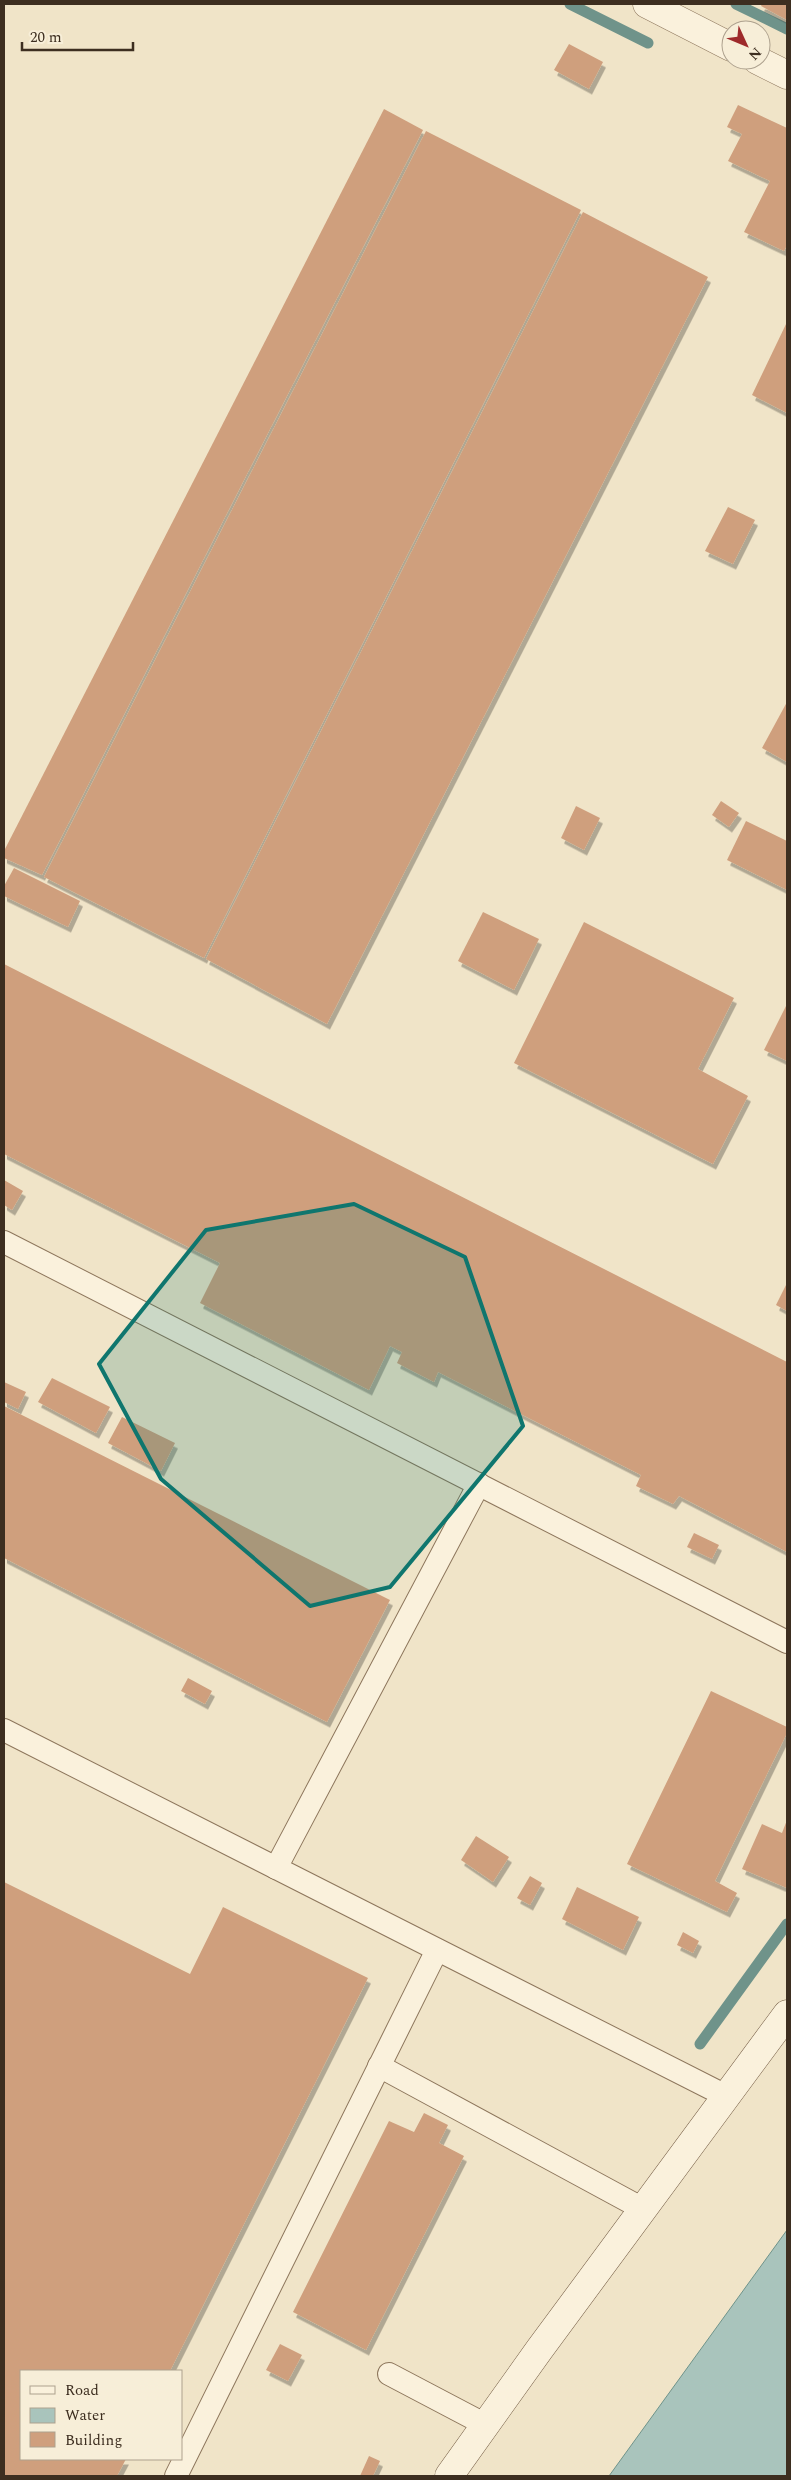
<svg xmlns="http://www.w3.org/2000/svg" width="791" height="2480" viewBox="0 0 791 2480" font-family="Spectral,serif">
<defs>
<filter id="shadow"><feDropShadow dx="3" dy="5.5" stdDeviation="0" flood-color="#0004"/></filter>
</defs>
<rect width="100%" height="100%" fill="#f0e4c8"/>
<!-- water -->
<polygon fill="#a9c4bc" stroke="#6f938a" points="787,2230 787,2476 609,2476"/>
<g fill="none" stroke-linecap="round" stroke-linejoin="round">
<!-- stream -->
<g stroke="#6f938a" stroke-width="11">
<polyline points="570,4 648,43"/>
<polyline points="736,4 787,29"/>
<polyline points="700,2044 787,1924"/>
</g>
</g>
<!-- building -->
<g fill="#cf9f7d" filter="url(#shadow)">
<polygon points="762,4 787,4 787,20 761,6"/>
<polygon points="569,44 603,62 589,89 554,70"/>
<polygon points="738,105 787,128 787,245 784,251 744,232 770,181 728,161 742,134 727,127"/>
<polygon points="384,109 423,130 42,875 4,858 4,851"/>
<polygon points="426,131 581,210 204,958 44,877"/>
<polygon points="583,212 708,277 327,1024 206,959"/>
<polygon points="787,322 787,413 752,395"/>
<polygon points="728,507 755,520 733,564 705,551"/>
<polygon points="787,702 787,762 762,748"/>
<polygon points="721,801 739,813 729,827 712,815"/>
<polygon points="576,806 600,818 584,850 561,838"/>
<polygon points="746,821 787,841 787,890 727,860"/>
<polygon points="14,868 80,901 68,927 4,896 4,886"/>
<polygon points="483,912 539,939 514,990 458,961"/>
<polygon points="584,922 734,998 698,1069 748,1096 713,1164 514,1063"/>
<polygon points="4,964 787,1362 787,1552 679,1496 673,1504 636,1486 641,1475 438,1372 434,1382 397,1363 402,1352 390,1346 369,1390 200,1303 220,1263 4,1154"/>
<polygon points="787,1004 787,1061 764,1050"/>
<polygon points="4,1180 23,1191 12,1210 4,1205"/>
<polygon points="787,1283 787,1311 776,1305"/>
<polygon points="52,1378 110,1407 96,1433 38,1402"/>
<polygon points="4,1382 26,1392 18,1409 4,1402"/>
<polygon points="4,1406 390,1600 327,1722 4,1558"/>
<polygon points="122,1417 175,1443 161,1471 108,1443"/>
<polygon points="694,1533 719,1545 712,1559 687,1547"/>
<polygon points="188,1678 212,1691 205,1704 181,1691"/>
<polygon points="711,1691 787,1727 787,1733 715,1881 737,1893 727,1912 627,1864"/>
<polygon points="787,1820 787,1888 742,1869 762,1824 782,1833"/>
<polygon points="476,1836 509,1857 493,1882 461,1860"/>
<polygon points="530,1876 542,1883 530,1905 517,1898"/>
<polygon points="4,1882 190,1974 223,1907 368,1978 170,2371 21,2371 21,2459 126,2459 117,2476 4,2476"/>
<polygon points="577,1887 639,1917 623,1950 562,1919"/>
<polygon points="683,1932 699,1941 693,1953 677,1945"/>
<polygon points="424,2113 448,2125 439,2143 464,2156 366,2350 293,2312 389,2121 414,2132"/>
<polygon points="280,2344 302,2355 288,2381 266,2370"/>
<polygon points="369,2456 380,2461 373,2476 360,2476"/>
</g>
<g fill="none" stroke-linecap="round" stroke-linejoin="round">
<defs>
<g id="lane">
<polyline points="4,1242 787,1642"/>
<polyline points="4,1730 726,2096"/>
<polyline points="276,1868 479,1484"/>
<polyline points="379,2066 643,2209"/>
<polyline points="389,2374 486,2425"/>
<polyline points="176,2476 437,1950"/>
</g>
<g id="street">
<polyline points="647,4 731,47"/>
<polyline points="757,60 787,75"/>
</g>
<polyline id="secondary" points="449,2476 539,2350 787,2014"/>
</defs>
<!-- lane casing -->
<use href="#lane" stroke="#8d765c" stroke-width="24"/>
<!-- street casing -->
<use href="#street" stroke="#8d765c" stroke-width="29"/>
<!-- secondary casing -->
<use href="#secondary" stroke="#6f573f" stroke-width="29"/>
<!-- lane -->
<use href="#lane" stroke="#faf1dc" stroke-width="22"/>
<!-- street -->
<use href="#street" stroke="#faf1dc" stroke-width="28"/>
<!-- secondary -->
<use href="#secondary" stroke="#faf1dc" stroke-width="28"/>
</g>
<!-- marked area -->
<path fill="#0f766e" fill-opacity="0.2" stroke="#0f766e" stroke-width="4" stroke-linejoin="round" d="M354,1204L465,1257L523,1426L390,1587L310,1606L161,1479L99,1364L206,1230Z"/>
<!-- border -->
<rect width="791" height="2480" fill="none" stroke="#3d2e20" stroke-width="10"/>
<!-- legend -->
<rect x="20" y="2370" width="162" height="90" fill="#f7eed8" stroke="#ada18e"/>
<rect x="30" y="2386" width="25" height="8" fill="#faf1dc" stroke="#ada18e"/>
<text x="65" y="2395" font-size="15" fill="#3d2e20">Road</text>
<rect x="30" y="2408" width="25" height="15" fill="#a9c4bc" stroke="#ada18e"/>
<text x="65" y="2420" font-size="15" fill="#3d2e20">Water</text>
<rect x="30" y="2432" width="25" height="15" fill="#cf9f7d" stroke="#ada18e"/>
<text x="65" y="2445" font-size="15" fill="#3d2e20">Building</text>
<!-- north arrow -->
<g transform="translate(746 45) rotate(134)"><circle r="24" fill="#f7eed8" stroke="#ada18e"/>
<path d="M0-4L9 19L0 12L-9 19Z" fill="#9e2a2b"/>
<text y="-8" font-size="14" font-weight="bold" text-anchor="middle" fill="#3d2e20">N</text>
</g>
<!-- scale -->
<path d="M22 42v8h111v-8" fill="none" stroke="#3d2e20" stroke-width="2.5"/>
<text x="30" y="42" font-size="15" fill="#3d2e20" stroke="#f7eed8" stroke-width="4" paint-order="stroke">20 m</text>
</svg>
